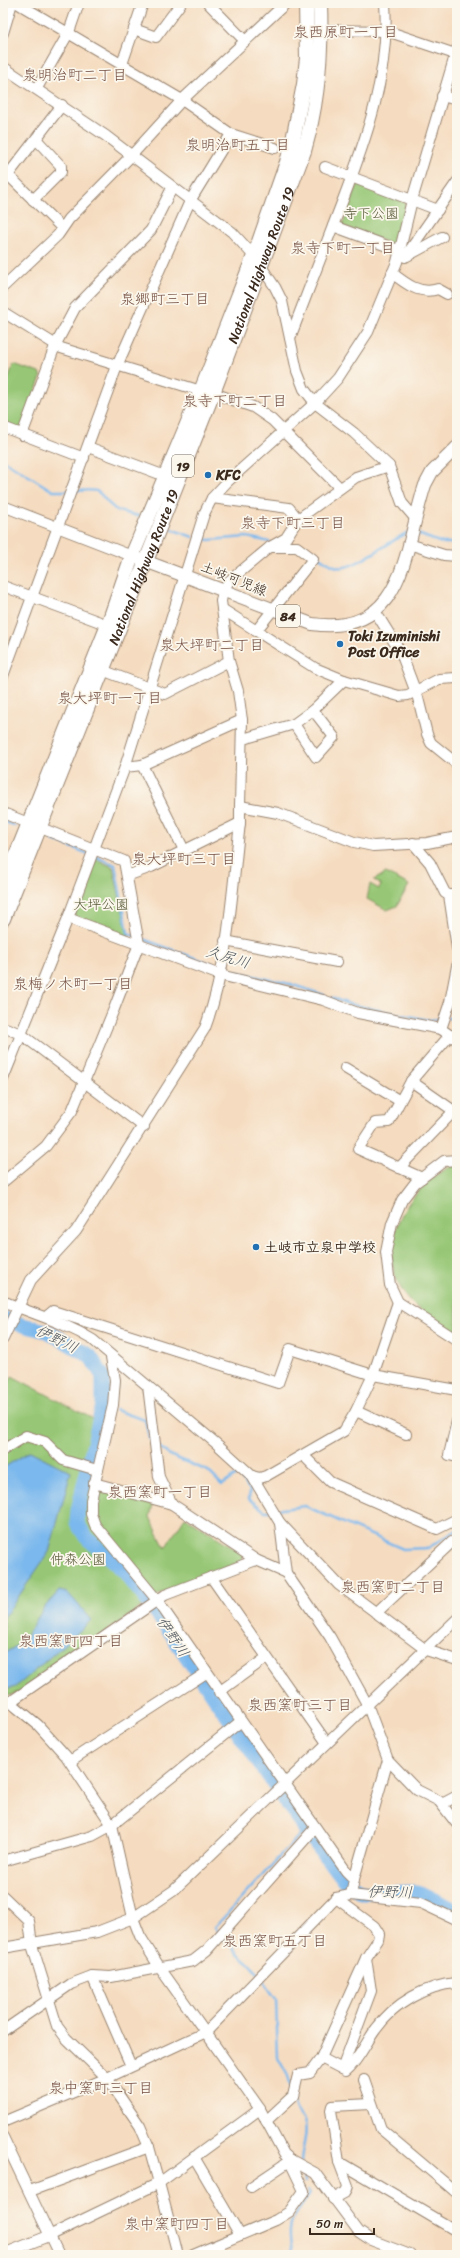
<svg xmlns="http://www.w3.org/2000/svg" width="460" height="2258" viewBox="0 0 460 2258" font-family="Sriracha,'Klee One',sans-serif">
<rect width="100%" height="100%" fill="#fbf7ec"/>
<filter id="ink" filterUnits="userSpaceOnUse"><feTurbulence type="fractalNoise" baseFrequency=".025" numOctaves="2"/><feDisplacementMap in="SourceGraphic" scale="8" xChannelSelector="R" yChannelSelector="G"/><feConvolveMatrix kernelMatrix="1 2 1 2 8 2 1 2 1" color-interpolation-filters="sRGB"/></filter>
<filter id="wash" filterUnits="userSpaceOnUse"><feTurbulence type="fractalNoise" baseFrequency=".012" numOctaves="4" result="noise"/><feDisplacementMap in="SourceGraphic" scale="16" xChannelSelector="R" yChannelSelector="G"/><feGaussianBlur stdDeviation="0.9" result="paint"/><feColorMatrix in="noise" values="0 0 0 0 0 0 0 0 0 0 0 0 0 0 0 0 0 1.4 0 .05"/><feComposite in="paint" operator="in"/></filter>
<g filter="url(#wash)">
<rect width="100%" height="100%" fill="#f5dcc0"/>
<!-- green -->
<g fill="#97c776" stroke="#69784a">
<polygon points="358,184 405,202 406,205 395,245 342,226"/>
<polygon points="14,364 39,373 41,377 21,430 3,422 3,391"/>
<polygon points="96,859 113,867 129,939 76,918 74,914"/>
<polygon points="386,873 409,885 397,906 387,910 367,899 370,884 379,889 381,885 374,880"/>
<path d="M457,1165V1332C438,1321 413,1310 402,1290C379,1252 397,1209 428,1182C436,1175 447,1167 457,1165Z"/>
<polygon points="12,1376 95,1420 81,1482 153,1504 150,1517 165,1548 185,1517 244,1554 242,1561 161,1593 20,1692 8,1696 3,1693 3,1385 6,1387"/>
</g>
<!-- water -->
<g fill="#7ab8ed" stroke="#5a7186">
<polygon points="30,1451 71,1472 49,1552 3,1619 3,1468"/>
<polygon points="59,1591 68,1593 92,1620 16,1687 7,1689 3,1688 3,1654 23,1642 43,1609"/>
</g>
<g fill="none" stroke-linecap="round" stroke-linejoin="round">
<!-- stream -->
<g stroke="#7ab8ed" stroke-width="2.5">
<polyline points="3,460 53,491 68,491"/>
<path d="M75,491C108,488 94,493 115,509C120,513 132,514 139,516"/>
<polyline points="171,529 193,537"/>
<polyline points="415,533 442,543 457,543"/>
<polyline points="198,538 209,540 247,537 270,542"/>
<path d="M305,547C315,554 327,564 337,567C352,572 392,539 409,532"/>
<polyline points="3,821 15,826"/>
<polyline points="53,840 89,854"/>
<polyline points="93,855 115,865 128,933 135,936"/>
<polyline points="140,938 220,967"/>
<polyline points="224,969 290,984 324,995"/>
<polyline points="332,998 349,1004 429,1020 441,1019"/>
<polyline points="448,1018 457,1018"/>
<polyline points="103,1405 109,1407"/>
<polyline points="115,1410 145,1420 149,1438 151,1440"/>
<polyline points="158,1446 169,1455 208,1471 222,1485 238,1474 250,1490 249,1499 265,1511 270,1511"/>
<polyline points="275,1510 305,1506 403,1549 428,1548 457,1530"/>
<polyline points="219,1933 215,1927 305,1829"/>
<polyline points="222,1937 258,1973"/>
<polyline points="262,1979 276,1999 278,2058 288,2076 291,2089"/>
<path d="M293,2099C296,2114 299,2112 304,2121C309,2133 301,2150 301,2162"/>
<polyline points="301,2169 305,2182"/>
<path d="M293,2255C285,2223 292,2220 310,2194L308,2190"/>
</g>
<!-- river -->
<polyline stroke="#7ab8ed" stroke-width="15" points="3,1318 19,1324 46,1331 68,1343 90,1356 103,1376 103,1405 78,1510 77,1523 86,1537 124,1571 156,1612 305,1829 344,1881 363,1893 418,1892 457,1911"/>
</g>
</g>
<g filter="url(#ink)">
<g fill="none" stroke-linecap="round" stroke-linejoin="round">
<defs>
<g id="minor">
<polyline points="17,3 182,100 231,134 275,148"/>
<polyline points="208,3 245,41"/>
<polyline points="134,29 156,37 181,3"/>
<polyline points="321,30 387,31 455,54"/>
<polyline points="3,33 12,3"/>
<polyline points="122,64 143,3"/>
<polyline points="3,67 106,136 232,232 254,256 275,287 282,301 297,371 304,389 315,403 354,433 389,466 402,503 415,518"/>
<polyline points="37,88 69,32 79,3"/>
<polyline points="442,96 457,100"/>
<polyline points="325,167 438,210"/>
<polyline points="4,171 62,228"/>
<polyline points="8,175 62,105"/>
<polyline points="33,200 61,172 61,166 36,139"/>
<polyline points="333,226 398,250"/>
<polyline points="407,256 442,237"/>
<polyline points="405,257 457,182"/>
<path d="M392,273C406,284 420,295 438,289L447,294"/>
<polyline points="3,287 58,235 69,219 131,156 182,100 286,3"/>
<polyline points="3,312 61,348 201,391"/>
<path d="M290,338C307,294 324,250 341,205C366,140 390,74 385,3"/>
<polyline points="213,393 253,407 272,420 340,488"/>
<polyline points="3,427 84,458"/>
<polyline points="22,435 55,346 75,308 151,230 172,188"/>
<polyline points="88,447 165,476"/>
<polyline points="212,498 289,508 298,519"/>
<polyline points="3,506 132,556"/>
<polyline points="409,544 444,555 457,556"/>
<polyline points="3,586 108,625"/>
<polyline points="222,609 315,668 344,680 399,696 408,695 439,679 457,678"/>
<polyline points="375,611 401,653 418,698 427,734 431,743 457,764"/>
<polyline points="256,631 313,559 297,547 270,547"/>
<polyline points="102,670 165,694 229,661"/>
<polyline points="3,676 117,366 190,201 231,134"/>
<polyline points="294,724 316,757 334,737 313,710"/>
<polyline points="243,739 294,724 313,710 344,680"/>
<polyline points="142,765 184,850"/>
<polyline points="125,767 142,765 242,720"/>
<polyline points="240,806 242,720 238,691 229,661 221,601 223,591 229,581 270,547 286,538 298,519 356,477 389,466"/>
<polyline points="3,813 124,861 139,944 114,1009 72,1111 46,1146 3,1182"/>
<polyline points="413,843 430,863 445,893 449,895"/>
<polyline points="127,876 151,867 240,823"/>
<polyline points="457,895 449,895 457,948"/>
<polyline points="68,918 220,975 323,1000 358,1013 441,1029 457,1040"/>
<polyline points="225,941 337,962"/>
<polyline points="3,1027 21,1034 144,1127"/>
<polyline points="441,1029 450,1002 457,966"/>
<polyline points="345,1068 400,1101"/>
<polyline points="3,1079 68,918 125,767 204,514 212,498 227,482 315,403 338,378 368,332 397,262 412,200 457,49"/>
<polyline points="457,1160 444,1161 415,1183 402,1200 392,1223 386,1252 390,1285 398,1302 457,1340"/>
<polyline points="399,1168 454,1111 411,1081"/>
<polyline points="422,1178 358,1149 375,1123 389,1122 411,1081 450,1035"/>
<path d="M3,1301C35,1315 62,1321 93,1340L218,1445L252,1476L280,1523L339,1585L426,1650L457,1660"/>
<polyline points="47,1316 53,1311 278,1383 290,1349 373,1375 457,1390"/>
<path d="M3,1339L31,1280L76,1231L205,1028C229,963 232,891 240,823V806L278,813L354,842L373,846L427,843L457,837"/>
<polyline points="111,1357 115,1380 113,1405 91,1500 91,1514 95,1525 157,1600 346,1871 354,1879"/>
<polyline points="148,1386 159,1477 172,1504"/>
<polyline points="356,1411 406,1434"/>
<polyline points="457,1421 449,1455 457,1457"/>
<polyline points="3,1450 26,1436 45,1442 63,1460 97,1470"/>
<polyline points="303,1455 330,1482 437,1529 457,1519"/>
<polyline points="252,1476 260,1478 266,1476 344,1431 356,1411 373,1375 398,1302"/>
<polyline points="94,1483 172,1504 256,1560 286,1573"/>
<polyline points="280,1523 286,1573 330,1637 367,1704 388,1760 417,1790 439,1801 457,1824"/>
<polyline points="211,1577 327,1743"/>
<polyline points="376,1613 452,1542 457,1540"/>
<polyline points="219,1692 266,1658"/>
<polyline points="3,1699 10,1702 38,1725 66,1756 112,1825 133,1918 140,1936 160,1968 260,2109 284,2154 291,2160 315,2173 359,2232 371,2240 410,2255"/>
<polyline points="10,1702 165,1595 256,1560"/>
<polyline points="70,1761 206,1673"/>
<polyline points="442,1804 457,1796"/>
<polyline points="3,1861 92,1836 112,1825 240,1722"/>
<polyline points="351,1895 354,1879 388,1760"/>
<polyline points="3,1896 29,1921 32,1945 57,2026 66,2038 107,2078 140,2126 149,2147 159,2183 178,2255"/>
<polyline points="3,1948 97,1932 133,1918 173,1891 457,1619"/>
<polyline points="92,1976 131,2066"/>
<polyline points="3,2031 71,1984 92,1976 111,1977 193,1961 207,1950 315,1828"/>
<path d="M321,2058L346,2071C359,2060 366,2042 376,2029C395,2003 426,1985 457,1983"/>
<polyline points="342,2069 371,1991 366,1958"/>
<polyline points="364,2080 381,2129 457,2193"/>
<polyline points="266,2121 293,2096 298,2075 310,2073 321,2058 366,1958 378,1940 379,1934 374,1926 336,1898"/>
<polyline points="3,2122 107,2078 206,2032 336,1898 351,1895 421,1903 457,1920"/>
<polyline points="3,2137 59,2255"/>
<polyline points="194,2157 240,2235"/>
<polyline points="339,2162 453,2229 457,2229"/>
<polyline points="251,2187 291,2160"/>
<polyline points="30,2191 149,2147"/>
<polyline points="333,2199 346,2192 348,2186 339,2162 331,2110 332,2106 371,2104"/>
<polyline points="3,2254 51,2235 159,2183 260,2109"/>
<polyline points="193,2255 276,2220 289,2212 304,2191 292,2166 291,2160"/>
</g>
<path id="major" d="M137,558L312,624C406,637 404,548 425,485L432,472L457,447"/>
<g id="highway">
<polyline points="3,888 108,625 132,556 201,391 254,256 287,162 292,145 304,84 307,58 306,3"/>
<path id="s1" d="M3,919L213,393L304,151C318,102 322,53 320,3"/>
</g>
</defs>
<!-- minor casing -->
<use href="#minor" stroke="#98836f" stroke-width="12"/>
<!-- major casing -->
<use href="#major" stroke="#98836f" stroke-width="14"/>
<!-- highway casing -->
<use href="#highway" stroke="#98836f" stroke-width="16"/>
<!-- minor -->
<use href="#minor" stroke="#fff" stroke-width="10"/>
<!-- major -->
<use href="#major" stroke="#fff" stroke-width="12"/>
<!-- highway -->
<use href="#highway" stroke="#fff" stroke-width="14"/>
</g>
</g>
<!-- markers -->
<g fill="#1f6fb2" stroke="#fbf7ec" stroke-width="1.5">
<circle cx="208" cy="475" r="4"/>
<circle cx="340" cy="644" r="4"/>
<circle cx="256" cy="1247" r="4"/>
</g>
<g text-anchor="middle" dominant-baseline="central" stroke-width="3.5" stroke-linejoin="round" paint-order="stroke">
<!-- shield labels -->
<g fill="#fbf7ec" stroke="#75685c" stroke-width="1">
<rect x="172" y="455" width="22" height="22" rx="3"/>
<rect x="276" y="605" width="24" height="22" rx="3"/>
</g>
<g font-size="13" font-weight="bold" fill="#3b2a1e">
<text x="183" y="466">19</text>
<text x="288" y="616">84</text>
</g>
<!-- park labels -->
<g font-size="14" fill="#575938" stroke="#fbf7ec">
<text x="371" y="213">寺下公園</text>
<text x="101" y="904">大坪公園</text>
<text x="78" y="1559">仲森公園</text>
</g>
<!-- street labels -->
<g font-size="14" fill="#3b2a1e" stroke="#fbf7ec">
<text stroke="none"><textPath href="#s1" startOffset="703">National Highway Route 19</textPath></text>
<text stroke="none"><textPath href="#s1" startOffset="379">National Highway Route 19</textPath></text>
<text transform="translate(234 579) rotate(22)">土岐可児線</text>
</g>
<!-- poi labels -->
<g font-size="14" font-weight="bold" fill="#3b2a1e" stroke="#fbf7ec" text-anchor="start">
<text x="216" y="475">KFC</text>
<text x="348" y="636">Toki Izuminishi<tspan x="348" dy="16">Post Office</tspan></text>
<text x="264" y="1247">土岐市立泉中学校</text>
</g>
<!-- neighbourhood labels -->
<g font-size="15" fill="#765044" stroke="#fbf7ec">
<text x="346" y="32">泉西原町一丁目</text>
<text x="75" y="75">泉明治町二丁目</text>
<text x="238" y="145">泉明治町五丁目</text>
<text x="343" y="248">泉寺下町一丁目</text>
<text x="165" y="299">泉郷町三丁目</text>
<text x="235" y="401">泉寺下町二丁目</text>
<text x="293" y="523">泉寺下町三丁目</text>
<text x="212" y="645">泉大坪町二丁目</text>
<text x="110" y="698">泉大坪町一丁目</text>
<text x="184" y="859">泉大坪町三丁目</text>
<text x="73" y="984">泉梅ノ木町一丁目</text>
<text x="160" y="1492">泉西窯町一丁目</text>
<text x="393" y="1587">泉西窯町二丁目</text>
<text x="71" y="1641">泉西窯町四丁目</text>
<text x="300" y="1705">泉西窯町三丁目</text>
<text x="275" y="1941">泉西窯町五丁目</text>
<text x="101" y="2088">泉中窯町三丁目</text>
<text x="177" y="2224">泉中窯町四丁目</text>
</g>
<!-- water labels -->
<g font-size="15" font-style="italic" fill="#4e555c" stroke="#fbf7ec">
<text transform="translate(228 957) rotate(17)">久尻川</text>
<text transform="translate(57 1339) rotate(26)">伊野川</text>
<text transform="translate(173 1637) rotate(56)">伊野川</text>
<text transform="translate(390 1892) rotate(1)">伊野川</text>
</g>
</g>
<!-- margin -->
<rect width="460" height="2258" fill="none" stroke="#fbf7ec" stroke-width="16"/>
<!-- scale -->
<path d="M310 2228v6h64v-6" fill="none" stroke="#3b2a1e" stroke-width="2"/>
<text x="316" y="2228" font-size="12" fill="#3b2a1e" stroke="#fbf7ec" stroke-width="3" paint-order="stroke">50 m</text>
</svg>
